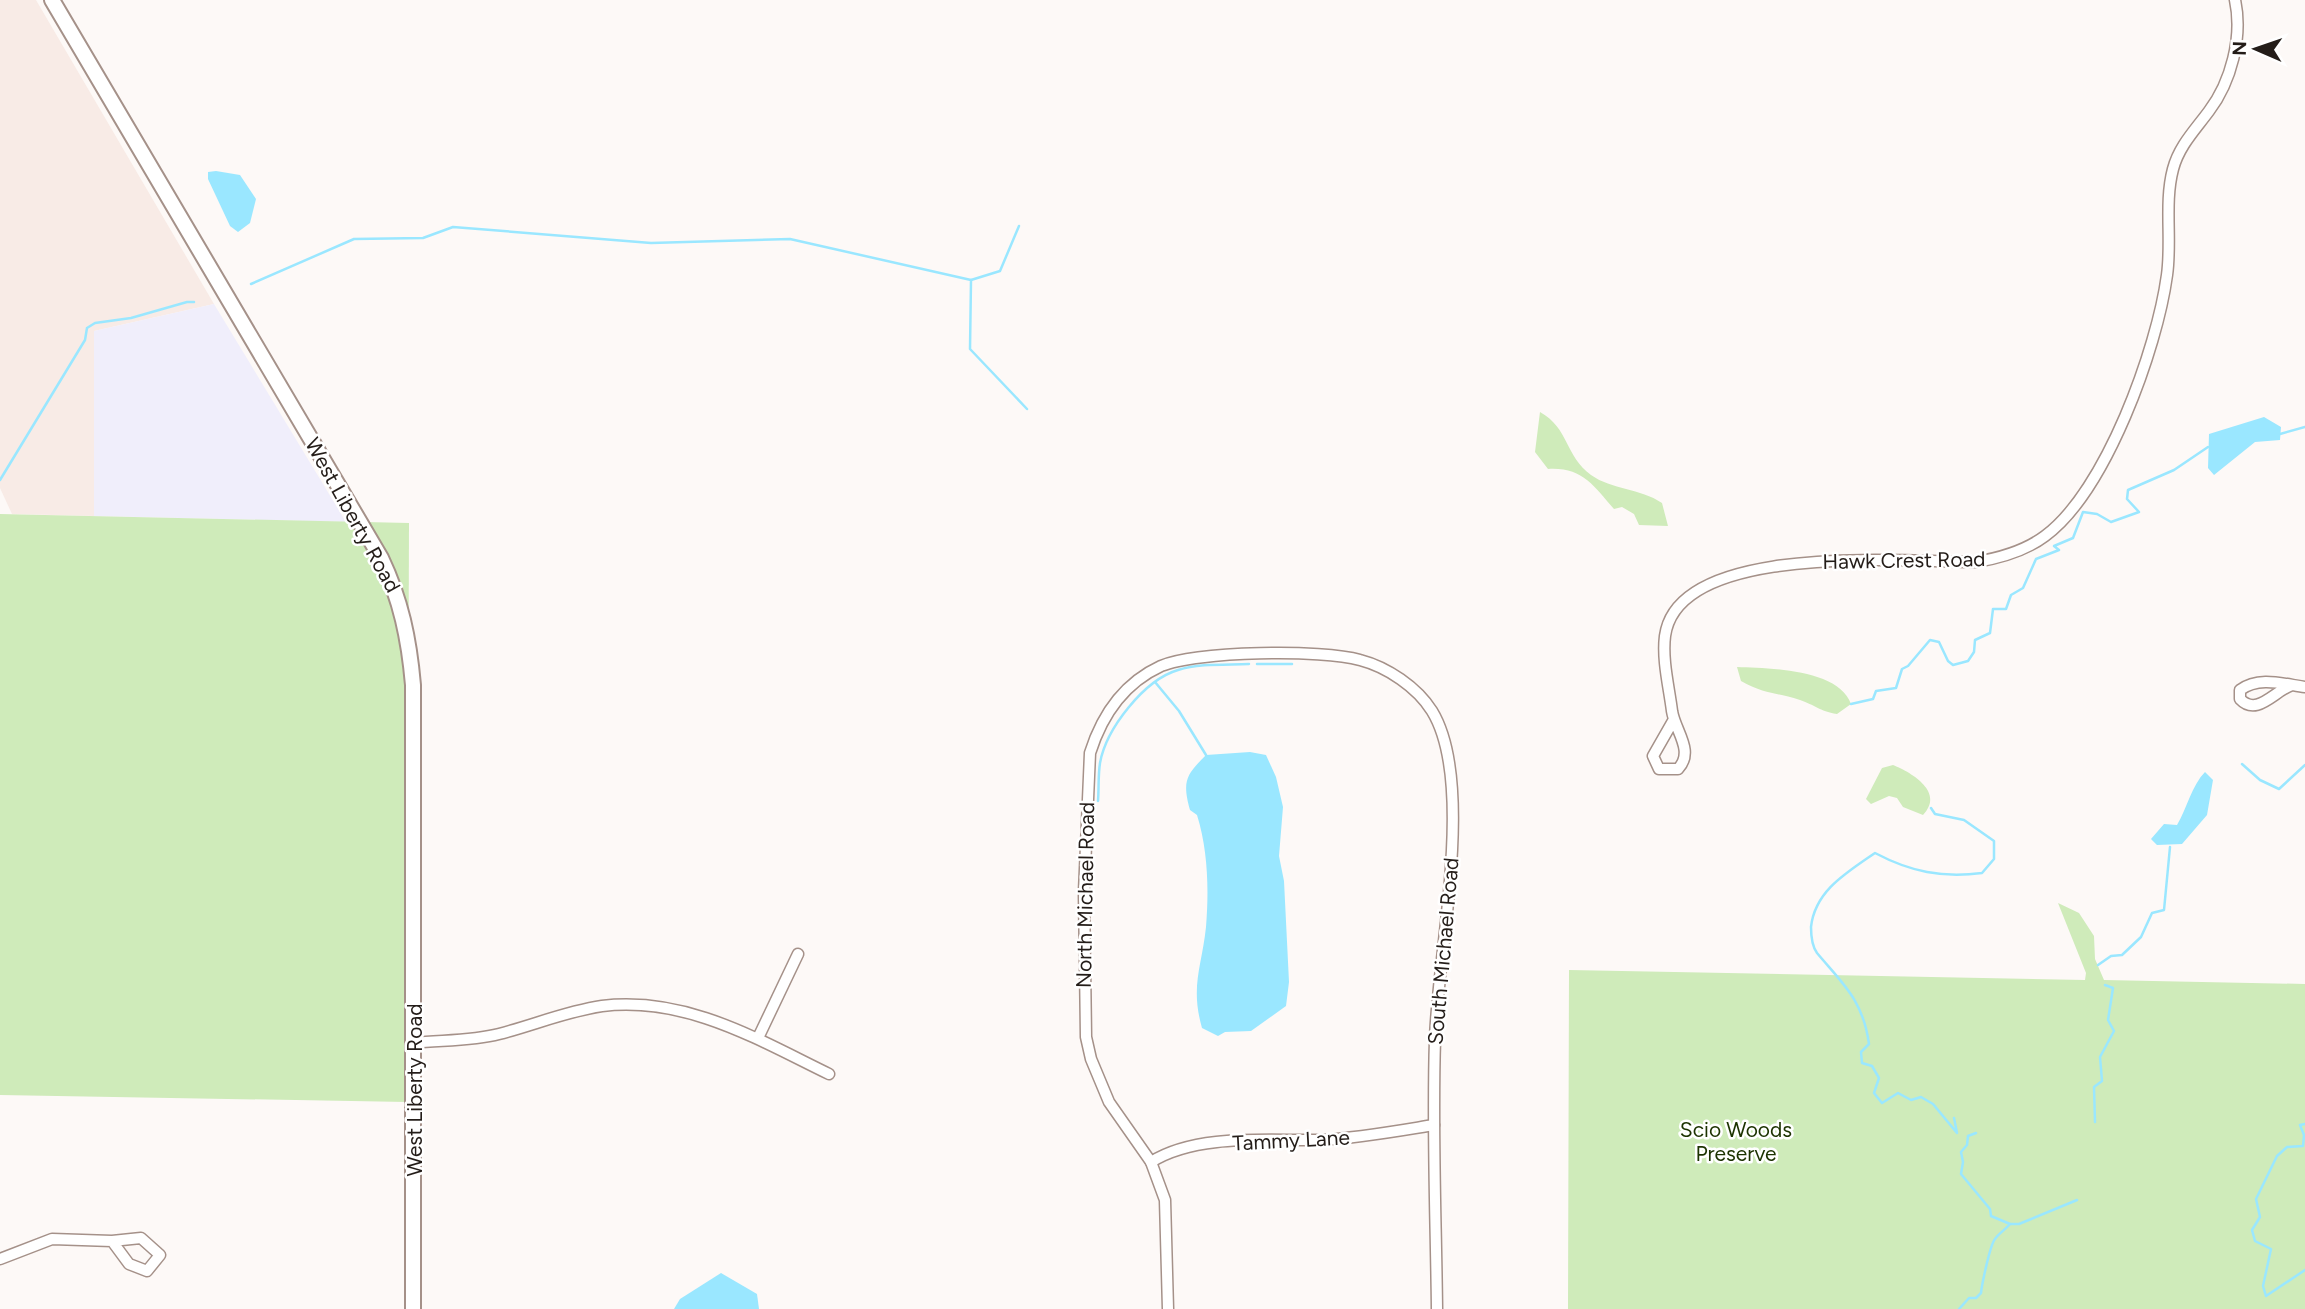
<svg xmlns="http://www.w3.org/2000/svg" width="2305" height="1309" viewBox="0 0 2305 1309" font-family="Figtree,sans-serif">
<rect width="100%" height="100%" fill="#fdf9f7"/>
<!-- built -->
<polygon fill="#f8ebe6" points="0,0 36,0 214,304 94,331 94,516 12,514 0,488"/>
<!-- industrial -->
<polygon fill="#f0eefb" points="214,304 346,522 94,516 94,331"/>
<!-- green -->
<g fill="#cfebba">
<path d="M1540,412C1569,428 1565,456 1591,475C1612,490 1640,488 1662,503L1668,526L1639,525L1634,514L1622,507L1614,509C1593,485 1582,467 1548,469L1535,452Z"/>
<polygon points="0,514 409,523 407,1102 0,1095"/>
<path d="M1737,667C1768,668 1839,669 1851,704L1837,714C1819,711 1815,705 1800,700C1776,692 1766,695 1741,681Z"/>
<path d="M1893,765C1913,773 1945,793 1923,815L1903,807L1897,798L1889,796L1871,804L1866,799L1882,768Z"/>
<polygon points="2058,903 2079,913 2094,936 2095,959 2104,980 2305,984 2305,1309 1568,1309 1569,970 2085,980 2086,973"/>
</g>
<!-- water -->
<g fill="#9ae7ff">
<polygon points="216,171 240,175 256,199 250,223 238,232 230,226 208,179 208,172"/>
<polygon points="2264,417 2281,427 2280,440 2255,442 2214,475 2208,468 2209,434"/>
<path d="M1250,752L1266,755L1276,777L1283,807L1279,856L1284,881L1289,982L1286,1006L1251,1031L1225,1032L1218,1036L1202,1028C1190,986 1202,966 1206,927C1209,890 1208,850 1197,815L1190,810C1182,781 1186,775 1206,755Z"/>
<path d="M2205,772L2213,780L2207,815L2182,844L2157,845L2151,839L2164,824L2177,825C2187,808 2192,785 2205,772Z"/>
<polygon points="721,1273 757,1294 759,1309 674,1309 680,1299"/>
</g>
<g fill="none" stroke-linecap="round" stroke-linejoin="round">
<!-- stream -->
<g stroke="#9ae7ff" stroke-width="2.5">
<polyline points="971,280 1000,271 1019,226"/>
<polyline points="251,284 354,239 423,238 453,227 651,243 790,239 971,280 970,349 1027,409"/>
<polyline points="2280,434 2305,427"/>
<polyline points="0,480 85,340 87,328 95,323 131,318 187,302 194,302"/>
<polyline points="1257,664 1292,664"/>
<polyline points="1155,682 1179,711 1206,755"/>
<polyline points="1851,704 1873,699 1876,691 1896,688 1902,669 1908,666 1930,640 1939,642 1948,661 1953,665 1968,661 1974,652 1975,640 1990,633 1993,609 2006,609 2011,595 2023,588 2036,559 2059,550 2054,546 2073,538 2083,512 2097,514 2111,522 2139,512 2127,499 2128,490 2174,470 2208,447"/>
<polyline points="2242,764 2260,780 2279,789 2305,765"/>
<path d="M1098,801C1099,789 1098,775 1100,763C1106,729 1144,680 1178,670C1200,663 1226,665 1249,664"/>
<path d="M1931,808L1935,814L1964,820L1994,841V859L1982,873C1942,878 1911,872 1875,853C1846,873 1815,891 1811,927C1811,936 1812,946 1817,953C1843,984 1863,1000 1869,1044L1861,1052L1862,1063L1872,1066L1879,1078L1874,1093L1882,1103L1898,1093L1911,1100L1921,1097L1933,1104L1957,1133L1954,1118"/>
<polyline points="2098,965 2111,956 2122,955 2141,937 2152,913 2164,910 2170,847"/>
<polyline points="2095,1122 2094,1087 2102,1081 2100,1057 2114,1031 2108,1020 2113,988 2105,985"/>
<polyline points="2305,1124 2300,1125 2304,1135 2303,1146 2287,1147 2277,1156 2256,1199 2260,1217 2252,1230 2255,1241 2271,1249 2263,1286 2266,1296 2305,1270"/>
<polyline points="1976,1133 1968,1136 1967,1145 1961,1152 1963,1162 1961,1174 1990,1209 1991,1216 2010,1224 2019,1224 2077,1200"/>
<path d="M1959,1309L1969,1298H1976L1981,1293C1982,1284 1990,1245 1995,1239C1999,1233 2005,1230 2010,1224"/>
</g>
<defs>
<g id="minor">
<path d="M2292,685C2274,691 2257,717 2240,699V690C2259,676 2283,684 2305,687"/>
<path d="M1673,721L1653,756L1659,769H1678C1695,751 1675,731 1672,711C1669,687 1662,660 1665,636C1678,541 1906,562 1976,562C2000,558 2025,551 2045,536C2106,491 2157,349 2167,275C2172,240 2164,203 2173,169C2179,146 2195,130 2209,111C2231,82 2243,37 2235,0"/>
<polyline points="758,1038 798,954"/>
<path d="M414,1043C442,1040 472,1041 499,1034C534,1025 567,1011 602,1006C686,996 757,1039 829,1074"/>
<path d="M1151,1162C1197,1133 1269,1141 1321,1140C1359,1138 1397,1131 1434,1125"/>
<polyline points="0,1259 52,1239 112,1241 141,1238 160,1255 147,1271 129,1264 112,1241"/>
<path d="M1168,1309L1165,1200L1151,1162L1109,1102L1091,1059L1086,1037L1084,892L1090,753C1102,715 1124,683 1161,666C1197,651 1322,649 1360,660C1387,667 1417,687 1432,711C1476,783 1437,955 1435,1040C1432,1129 1436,1219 1437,1309"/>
</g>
<path id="secondary" d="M52,0L381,558C401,600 409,639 413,685V1309"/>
</defs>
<!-- minor casing -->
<use href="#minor" stroke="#a59189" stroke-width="13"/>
<!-- secondary casing -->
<use href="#secondary" stroke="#a59189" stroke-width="18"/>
<!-- minor -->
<use href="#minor" stroke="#fff" stroke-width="10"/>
<!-- secondary -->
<use href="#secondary" stroke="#fff" stroke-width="14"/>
</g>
<g text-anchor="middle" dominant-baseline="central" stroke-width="5" stroke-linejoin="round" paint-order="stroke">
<!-- street labels -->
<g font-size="21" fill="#241d19" stroke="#fff">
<text transform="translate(353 515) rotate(61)">West Liberty Road</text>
<text transform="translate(1904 560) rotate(-1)">Hawk Crest Road</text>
<text transform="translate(1085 895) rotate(-89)">North Michael Road</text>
<text transform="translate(1443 951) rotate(-85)">South Michael Road</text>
<text transform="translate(414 1090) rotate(-90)">West Liberty Road</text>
<text transform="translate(1291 1140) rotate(-3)">Tammy Lane</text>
</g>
<!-- park labels -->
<g font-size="21" fill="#1c3301" stroke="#fff">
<text x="1736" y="1129">Scio Woods<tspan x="1736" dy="24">Preserve</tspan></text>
</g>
</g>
<!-- north arrow -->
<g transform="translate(2256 49) rotate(272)" stroke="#ffffff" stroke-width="5" paint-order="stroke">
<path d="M0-5L12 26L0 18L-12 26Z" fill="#241d19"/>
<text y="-10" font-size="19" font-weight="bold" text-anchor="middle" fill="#241d19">N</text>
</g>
</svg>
